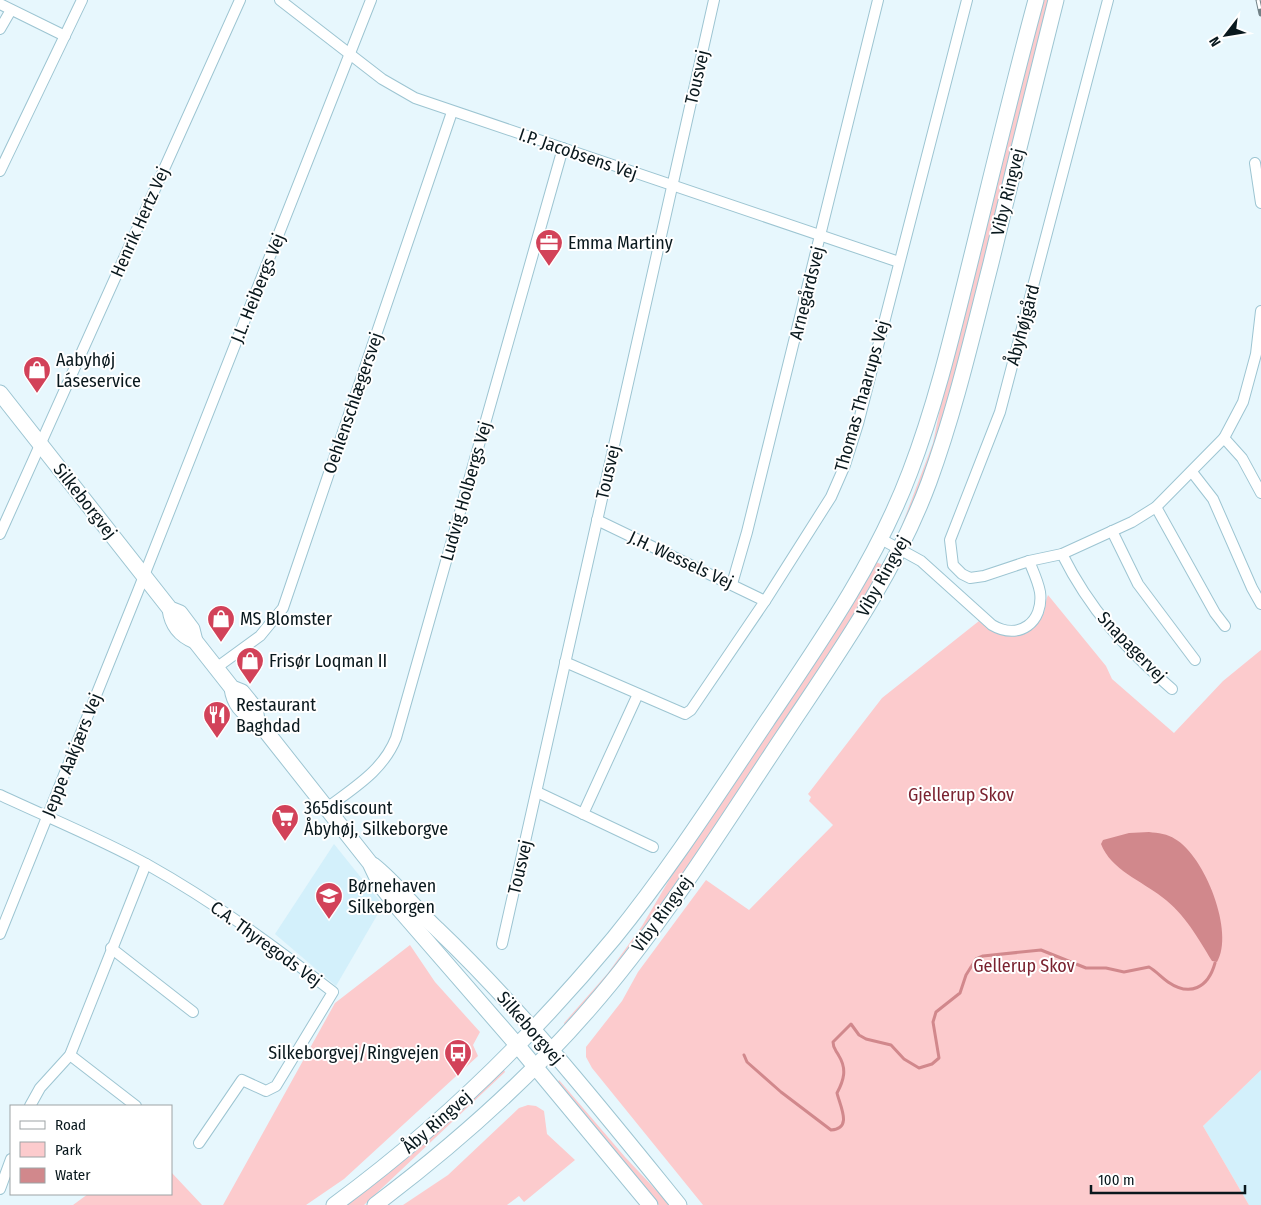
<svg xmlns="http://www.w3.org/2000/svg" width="1261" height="1205" viewBox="0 0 1261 1205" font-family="'Fira Sans Condensed',sans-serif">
<rect width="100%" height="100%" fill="#e7f7fd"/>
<!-- built -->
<g fill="#d3f0fb">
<polygon points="334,844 383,905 336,986 275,934"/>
<polygon points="1261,1070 1261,1205 1249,1205 1203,1126"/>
</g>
<!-- green -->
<g fill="#fccbcd">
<polygon points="1043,0 1048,0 1048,5 954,381 928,465 905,521 902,525 933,443 943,394"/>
<polygon points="876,562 883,565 835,646 667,897 604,981 565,1026 564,1023 608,973 642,926 679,863"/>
<path d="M1048,595L1106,666L1112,679L1174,733L1223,681L1261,650V1070L1203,1126L1249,1205H703L592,1068L586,1057V1047L622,1001L638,972L706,880L749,910L833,825L809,801L811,797L808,794L882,698L979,621C998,639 1027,645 1042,617C1046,610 1045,601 1048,595Z"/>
<polygon points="410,945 435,982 480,1032 473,1045 478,1056 344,1179 306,1205 223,1205 335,1003"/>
<polygon points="504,1070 505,1072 364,1205 345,1205 456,1114"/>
<polygon points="559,1080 625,1157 670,1205 659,1205 558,1082"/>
<polygon points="528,1105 536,1106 544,1111 547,1134 575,1160 524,1202 519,1196 507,1205 403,1205 448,1175 519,1108"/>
<polygon points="171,1172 202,1205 73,1205 88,1194 171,1194"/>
</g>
<!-- water -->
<path fill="#d1888c" d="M1149,832C1158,833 1168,834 1175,839C1205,856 1235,933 1217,962L1212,961C1198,938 1185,914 1162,897C1142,881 1111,870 1101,844L1103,840L1129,833Z"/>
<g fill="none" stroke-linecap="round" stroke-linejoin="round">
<!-- stream -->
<path stroke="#d1888c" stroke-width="3" d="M744,1055L747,1062L781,1092L831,1130C853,1129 840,1106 837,1093C844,1080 847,1069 839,1056C836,1050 833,1049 833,1042L851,1024L859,1035L866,1039L891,1045L904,1059L919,1068L932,1064L939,1058L933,1022L936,1012L960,993L966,975L976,959L983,956L1041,950L1086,968H1106L1124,972L1149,967C1156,971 1161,977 1168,982C1190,997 1208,988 1215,963"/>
<defs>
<g id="street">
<polyline points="280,0 382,79 415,98 899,262"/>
<polyline points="1108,0 1000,412 950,540 953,565 962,574 970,578 984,576 1029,561 1062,554 1132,522 1156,507 1224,438 1243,402 1256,354 1261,311"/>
<polyline points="0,4 65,36"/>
<polyline points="0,29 11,10"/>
<polyline points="1255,163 1261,203"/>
<polyline points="0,171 82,0"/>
<polyline points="1224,438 1242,458 1261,493"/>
<polyline points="1192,472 1213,499 1252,588 1261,604"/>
<polyline points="1156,507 1215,613 1225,626"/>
<polyline points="597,520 765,601"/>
<polyline points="1112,531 1138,584 1195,660"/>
<polyline points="0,534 240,0"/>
<path d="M881,539L921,561L992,625C1019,641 1044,622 1040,592C1038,581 1033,571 1029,561"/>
<path d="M1062,554C1090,610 1125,648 1172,689"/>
<polyline points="732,584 747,532 878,0"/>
<polyline points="565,662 685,714 691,710 765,601 831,497 845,465 858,424 967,0"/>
<polyline points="216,668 260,636 283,608 452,112"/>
<polyline points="537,792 653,847"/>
<path d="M0,795C49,818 101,839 148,865C214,902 274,946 333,992L276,1086L266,1091L242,1080L199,1143"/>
<path d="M327,808C353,788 383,771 396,738L563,148"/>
<polyline points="583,814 638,694"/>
<polyline points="0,934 138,591 371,0"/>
<polyline points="502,944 714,0"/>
<polyline points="111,948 193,1012"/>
<polyline points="70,1055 136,1106"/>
<polyline points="30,1106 40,1088 70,1055 146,864"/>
<polyline points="0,1189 11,1159"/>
</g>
<g id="secondary">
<polyline points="0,393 170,609 180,613 192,629 195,641 232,688 242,692 255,708 257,720 370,863 381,886 399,909 518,1046 650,1205"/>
<path d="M170,609C172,625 180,635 195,641"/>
<path d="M232,688C234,704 243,714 257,720"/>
<path d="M373,865C397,884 414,908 437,929C525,1013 602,1110 679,1205"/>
<path d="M334,1205C439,1128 531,1038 614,938C670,869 718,794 767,721C821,641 876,562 910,472C934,409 950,344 966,279C989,186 1011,92 1036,0"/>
<path d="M375,1205C453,1146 526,1082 590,1008C663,924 722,828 784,735C837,655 895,574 929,482C955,411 972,337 991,263C1012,175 1034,88 1056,0"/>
</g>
</defs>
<!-- street casing -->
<use href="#street" stroke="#9dc5d2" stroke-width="12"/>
<!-- secondary casing -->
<use href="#secondary" stroke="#9dc5d2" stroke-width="17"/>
<!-- street -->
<use href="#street" stroke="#fff" stroke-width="10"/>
<!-- secondary -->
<use href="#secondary" stroke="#fff" stroke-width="15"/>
<defs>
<polyline id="rail" points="1258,0 1261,14"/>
</defs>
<!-- rail casing -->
<use href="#rail" stroke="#718186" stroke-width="5"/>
<!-- rail -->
<use href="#rail" stroke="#fff" stroke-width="3" stroke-dasharray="9" stroke-linecap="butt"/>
</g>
<!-- icons -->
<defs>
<symbol id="office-pin" viewBox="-11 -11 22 30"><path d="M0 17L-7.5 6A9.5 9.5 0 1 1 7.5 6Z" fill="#d24259" stroke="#fff"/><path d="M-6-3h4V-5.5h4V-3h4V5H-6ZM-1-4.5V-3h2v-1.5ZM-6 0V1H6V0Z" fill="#fff"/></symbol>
<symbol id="shop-pin" viewBox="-11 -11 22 30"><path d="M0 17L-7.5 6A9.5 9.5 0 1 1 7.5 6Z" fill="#d24259" stroke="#fff"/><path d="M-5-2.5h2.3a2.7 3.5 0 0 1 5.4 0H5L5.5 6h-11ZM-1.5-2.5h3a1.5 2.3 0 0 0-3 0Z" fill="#fff"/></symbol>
<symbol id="restaurant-pin" viewBox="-11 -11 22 30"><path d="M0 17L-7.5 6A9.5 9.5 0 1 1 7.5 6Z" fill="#d24259" stroke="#fff"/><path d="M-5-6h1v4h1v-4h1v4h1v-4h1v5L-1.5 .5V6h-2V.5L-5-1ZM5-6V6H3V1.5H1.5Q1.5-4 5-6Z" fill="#fff"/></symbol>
<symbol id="supermarket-pin" viewBox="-11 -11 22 30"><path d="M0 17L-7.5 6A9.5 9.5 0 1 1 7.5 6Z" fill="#d24259" stroke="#fff"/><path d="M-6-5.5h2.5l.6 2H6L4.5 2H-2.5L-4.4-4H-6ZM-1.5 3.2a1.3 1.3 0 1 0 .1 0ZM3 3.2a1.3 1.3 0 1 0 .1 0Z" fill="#fff"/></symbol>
<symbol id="school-pin" viewBox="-11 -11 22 30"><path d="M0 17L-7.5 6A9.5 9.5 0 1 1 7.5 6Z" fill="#d24259" stroke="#fff"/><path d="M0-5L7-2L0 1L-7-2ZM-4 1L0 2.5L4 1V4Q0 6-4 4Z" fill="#fff"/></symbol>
<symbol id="bus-pin" viewBox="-11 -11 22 30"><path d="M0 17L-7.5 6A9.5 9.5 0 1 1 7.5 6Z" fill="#d24259" stroke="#fff"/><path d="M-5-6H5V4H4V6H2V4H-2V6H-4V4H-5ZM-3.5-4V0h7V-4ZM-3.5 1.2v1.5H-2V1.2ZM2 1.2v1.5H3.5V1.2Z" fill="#fff"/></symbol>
</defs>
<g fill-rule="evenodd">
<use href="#office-pin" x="533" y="227" width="32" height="43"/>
<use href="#shop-pin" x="21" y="354" width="32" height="43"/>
<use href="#shop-pin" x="205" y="603" width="32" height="43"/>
<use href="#shop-pin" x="234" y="645" width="32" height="43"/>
<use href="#restaurant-pin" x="201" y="699" width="32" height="43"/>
<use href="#supermarket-pin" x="269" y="802" width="32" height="43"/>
<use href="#school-pin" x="313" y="880" width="32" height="43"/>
<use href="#bus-pin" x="442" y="1037" width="32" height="43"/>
</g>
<g text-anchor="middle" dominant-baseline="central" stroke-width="4" stroke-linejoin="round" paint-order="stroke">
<!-- street labels -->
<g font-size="18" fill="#09181d" stroke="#fff">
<text transform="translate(697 77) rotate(-77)">Tousvej</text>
<text transform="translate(578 154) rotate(19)">I.P. Jacobsens Vej</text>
<text transform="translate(1008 192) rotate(-76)">Viby Ringvej</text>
<text transform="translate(140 222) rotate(-66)">Henrik Hertz Vej</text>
<text transform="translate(258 288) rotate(-68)">J.L. Heibergs Vej</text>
<text transform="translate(807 293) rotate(-76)">Arnegårdsvej</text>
<text transform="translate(1023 325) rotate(-75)">Åbyhøjgård</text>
<text transform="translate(862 396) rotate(-74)">Thomas Thaarups Vej</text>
<text transform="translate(353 403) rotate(-71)">Oehlenschlægersvej</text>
<text transform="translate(608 472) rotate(-77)">Tousvej</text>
<text transform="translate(466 491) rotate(-74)">Ludvig Holbergs Vej</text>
<text transform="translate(85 501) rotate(52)">Silkeborgvej</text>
<text transform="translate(681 560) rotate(25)">J.H. Wessels Vej</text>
<text transform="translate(883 576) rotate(-61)">Viby Ringvej</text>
<text transform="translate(1132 647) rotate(46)">Snapagervej</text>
<text transform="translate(72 755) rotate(-68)">Jeppe Aakjærs Vej</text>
<text transform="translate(520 867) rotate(-77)">Tousvej</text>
<text transform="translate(662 914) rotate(-54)">Viby Ringvej</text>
<text transform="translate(266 944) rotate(36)">C.A. Thyregods Vej</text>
<text transform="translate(530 1028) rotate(49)">Silkeborgvej</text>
<text transform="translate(437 1122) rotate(-41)">Åby Ringvej</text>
</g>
<!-- poi labels -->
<g font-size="18" fill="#09181d" stroke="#fff" text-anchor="start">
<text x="568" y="243">Emma Martiny</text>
<text x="56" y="360">Aabyhøj<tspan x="56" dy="21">Láseservice</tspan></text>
<text x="240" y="619">MS Blomster</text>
<text x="269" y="661">Frisør Loqman II</text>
<text x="236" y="705">Restaurant<tspan x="236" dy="21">Baghdad</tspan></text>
<text x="304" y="808">365discount<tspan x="304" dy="21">Åbyhøj, Silkeborgve</tspan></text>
<text x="348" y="886">Børnehaven<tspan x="348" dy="21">Silkeborgen</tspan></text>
<text x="439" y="1053" text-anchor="end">Silkeborgvej/Ringvejen</text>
</g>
<!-- park labels -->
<g font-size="18" fill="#7a2230" stroke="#fff">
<text x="961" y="795">Gjellerup Skov</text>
<text x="1024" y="966">Gellerup Skov</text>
</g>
</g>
<!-- legend -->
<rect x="10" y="1105" width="162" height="90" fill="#ffffff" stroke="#9da3a5"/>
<rect x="20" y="1121" width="25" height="8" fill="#ffffff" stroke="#9da3a5"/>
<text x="55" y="1130" font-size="15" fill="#09181d">Road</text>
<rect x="20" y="1142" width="25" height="15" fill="#fccbcd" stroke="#9da3a5"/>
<text x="55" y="1155" font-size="15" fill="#09181d">Park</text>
<rect x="20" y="1168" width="25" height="15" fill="#d1888c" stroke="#9da3a5"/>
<text x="55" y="1180" font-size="15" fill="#09181d">Water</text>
<!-- north arrow -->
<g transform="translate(1226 35) rotate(239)" stroke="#ffffff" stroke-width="4" paint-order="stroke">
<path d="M0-4L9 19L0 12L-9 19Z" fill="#09181d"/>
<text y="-8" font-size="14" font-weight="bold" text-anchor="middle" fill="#09181d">N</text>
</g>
<!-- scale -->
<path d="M1091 1185v8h154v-8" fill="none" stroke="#09181d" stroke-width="2.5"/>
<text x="1098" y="1185" font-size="15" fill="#09181d" stroke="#ffffff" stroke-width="4" paint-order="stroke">100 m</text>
</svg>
